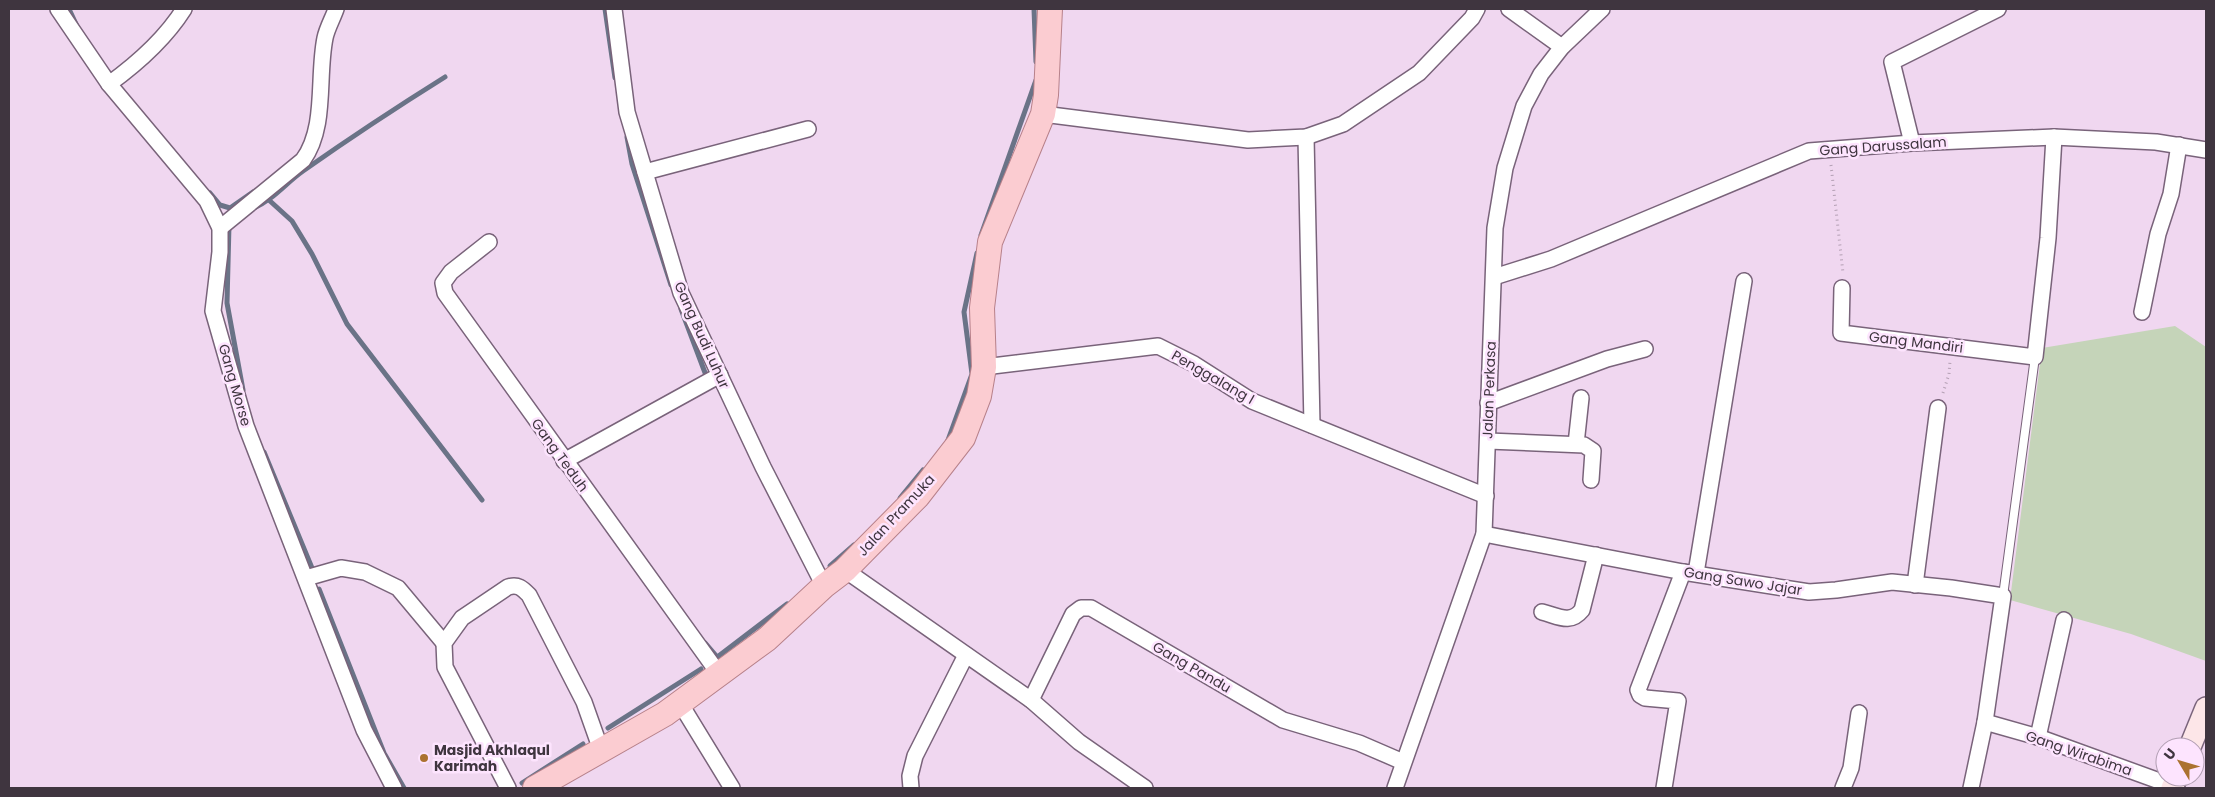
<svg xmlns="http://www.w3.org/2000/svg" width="2215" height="797" viewBox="0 0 2215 797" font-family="Poppins,sans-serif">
<rect width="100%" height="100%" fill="#f0d7f0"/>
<!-- green -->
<polygon fill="#c5d4b9" points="2175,326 2206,347 2206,661 2131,634 2010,600 2042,348"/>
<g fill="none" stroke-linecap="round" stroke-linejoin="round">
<!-- stream -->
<g stroke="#6a7387" stroke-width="5">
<polyline points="69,9 76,24"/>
<polyline points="605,9 615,78"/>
<polyline points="1034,9 1036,62"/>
<polyline points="627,137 632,164 671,285"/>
<polyline points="210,193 220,205 230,208 253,192"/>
<polyline points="270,201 292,221 312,254 347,324 482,500"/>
<path d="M254,208C274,199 286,183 303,171C350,138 397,107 445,77"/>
<polyline points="229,225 227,303 243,390"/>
<polyline points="981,235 1036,80"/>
<polyline points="681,309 707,378 705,379"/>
<polyline points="948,440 972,374 964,312 977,253"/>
<polyline points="264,452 312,568"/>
<polyline points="900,498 923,470"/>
<polyline points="830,566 854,545"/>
<polyline points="319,589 384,753 404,788"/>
<polyline points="705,643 717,657"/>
<polyline points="716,658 787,604"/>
<polyline points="608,728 701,669"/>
<polyline points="522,783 583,744"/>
</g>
<defs>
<polyline id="lane" points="2003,596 2035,357"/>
<g id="street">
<polyline points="58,9 109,84 207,201 220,228 220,252 213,311 246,426 364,730 394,788"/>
<polyline points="614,9 627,112 681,293 763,467 824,586"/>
<polyline points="1509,9 1562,47"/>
<path d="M109,84C138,63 165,39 184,9"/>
<polyline points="1043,114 1248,140 1306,137 1343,124 1419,73 1472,18 1477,9"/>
<polyline points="1306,137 1312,425"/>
<polyline points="1912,143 1892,62 1998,9"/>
<polyline points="645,172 808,129"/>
<path d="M220,228L303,160C327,127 317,77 325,38C327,28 333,18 336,9"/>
<polyline points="489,242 451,272 443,283 445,293 719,674"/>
<polyline points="1494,277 1551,259 1809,151 1912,143 2054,137 2156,142 2206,150"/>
<polyline points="1842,288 1841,333 2035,357 2048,238 2054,137"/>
<polyline points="2142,312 2158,234 2171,194 2179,145"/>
<polyline points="984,367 1158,346 1194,364 1252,401 1486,496"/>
<polyline points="1488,403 1607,359 1645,349"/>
<polyline points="1488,441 1584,445 1593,451 1591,480"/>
<polyline points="1576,444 1581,398"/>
<polyline points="564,461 720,375"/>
<polyline points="1484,534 1683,572 1809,592 1836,590 1892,582 1951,588 2003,596 1985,722 1971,788"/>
<polyline points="845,570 1031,700 1079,742 1145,788"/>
<polyline points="1696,573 1744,281"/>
<polyline points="306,578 341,568 365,572 398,588 444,643"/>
<polyline points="1915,585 1938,408"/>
<path d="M1542,612C1558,616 1570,625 1582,610L1596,555"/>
<polyline points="1031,700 1073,614 1081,608 1091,608 1283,720 1359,743 1403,762"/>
<polyline points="680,703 732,788"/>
<polyline points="1985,722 2038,737 2173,786"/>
<polyline points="2038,737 2064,620"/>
<path d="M508,788L445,667L444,643L462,618L508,587C518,584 522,588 529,595L584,702L601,750"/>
<polyline points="911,788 910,776 915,756 966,655"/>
<polyline points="1395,788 1484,534 1495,228 1505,168 1524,106 1541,74 1562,47 1602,9"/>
<polyline points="1664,788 1678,701 1645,698 1640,695 1638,690 1683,572"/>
<polyline points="1843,788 1851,768 1859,713"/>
</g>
<g id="secondary">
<polyline points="2190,747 2206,708"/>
<polyline points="2172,788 2177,777"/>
</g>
<polyline id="primary" points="535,788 665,714 767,639 824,586 845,570 918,496 963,438 979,396 984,367 982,308 990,242 1043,114 1046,95 1050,9"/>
</defs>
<!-- lane casing -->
<use href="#lane" stroke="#79637a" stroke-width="10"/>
<!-- street casing -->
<use href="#street" stroke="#79637a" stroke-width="18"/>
<!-- secondary casing -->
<use href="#secondary" stroke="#79637a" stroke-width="24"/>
<!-- primary casing -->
<use href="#primary" stroke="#b7818a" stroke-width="26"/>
<!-- path -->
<g stroke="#b4a0b4" stroke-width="3" stroke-dasharray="1 4" stroke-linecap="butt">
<polyline points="1831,165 1843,273"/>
<polyline points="1943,393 1949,374 1950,361"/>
</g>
<!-- lane -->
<use href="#lane" stroke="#fff" stroke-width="8"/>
<!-- street -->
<use href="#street" stroke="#fff" stroke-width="15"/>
<!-- secondary -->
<use href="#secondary" stroke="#fde6e8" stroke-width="21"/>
<!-- primary -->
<use href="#primary" stroke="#fbccd1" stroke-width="24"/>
</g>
<!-- markers -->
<circle fill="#ab7230" stroke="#fde4fe" stroke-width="2" cx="424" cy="758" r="5"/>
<g text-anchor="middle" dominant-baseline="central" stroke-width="5" stroke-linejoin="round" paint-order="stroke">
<!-- street labels -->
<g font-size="14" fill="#3f353f" stroke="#fde4fe">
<text transform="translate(1883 146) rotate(-4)">Gang Darussalam</text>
<text transform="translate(702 335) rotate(66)">Gang Budi Luhur</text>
<text transform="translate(1916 342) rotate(7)">Gang Mandiri</text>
<text transform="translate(1213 377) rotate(30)">Penggalang I</text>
<text transform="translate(235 385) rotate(74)">Gang Morse</text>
<text transform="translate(1489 390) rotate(-88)">Jalan Perkasa</text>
<text transform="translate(560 455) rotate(54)">Gang Teduh</text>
<text transform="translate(896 515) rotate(-47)">Jalan Pramuka</text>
<text transform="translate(1743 581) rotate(9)">Gang Sawo Jajar</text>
<text transform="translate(1192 667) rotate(30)">Gang Pandu</text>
<text transform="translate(2079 753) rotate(19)">Gang Wirabima</text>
</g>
<!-- poi labels -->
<g font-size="14" font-weight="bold" fill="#3f353f" stroke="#fde4fe" text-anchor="start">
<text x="434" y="750">Masjid Akhlaqul<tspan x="434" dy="16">Karimah</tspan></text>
</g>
</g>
<!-- border -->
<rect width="2215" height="797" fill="none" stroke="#3f353f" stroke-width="20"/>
<!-- north arrow -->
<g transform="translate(2180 762) rotate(308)"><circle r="24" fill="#fde4fe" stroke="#b19eb2"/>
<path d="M0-4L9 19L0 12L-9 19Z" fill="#ab7230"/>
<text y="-8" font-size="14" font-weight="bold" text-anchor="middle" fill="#3f353f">U</text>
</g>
</svg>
